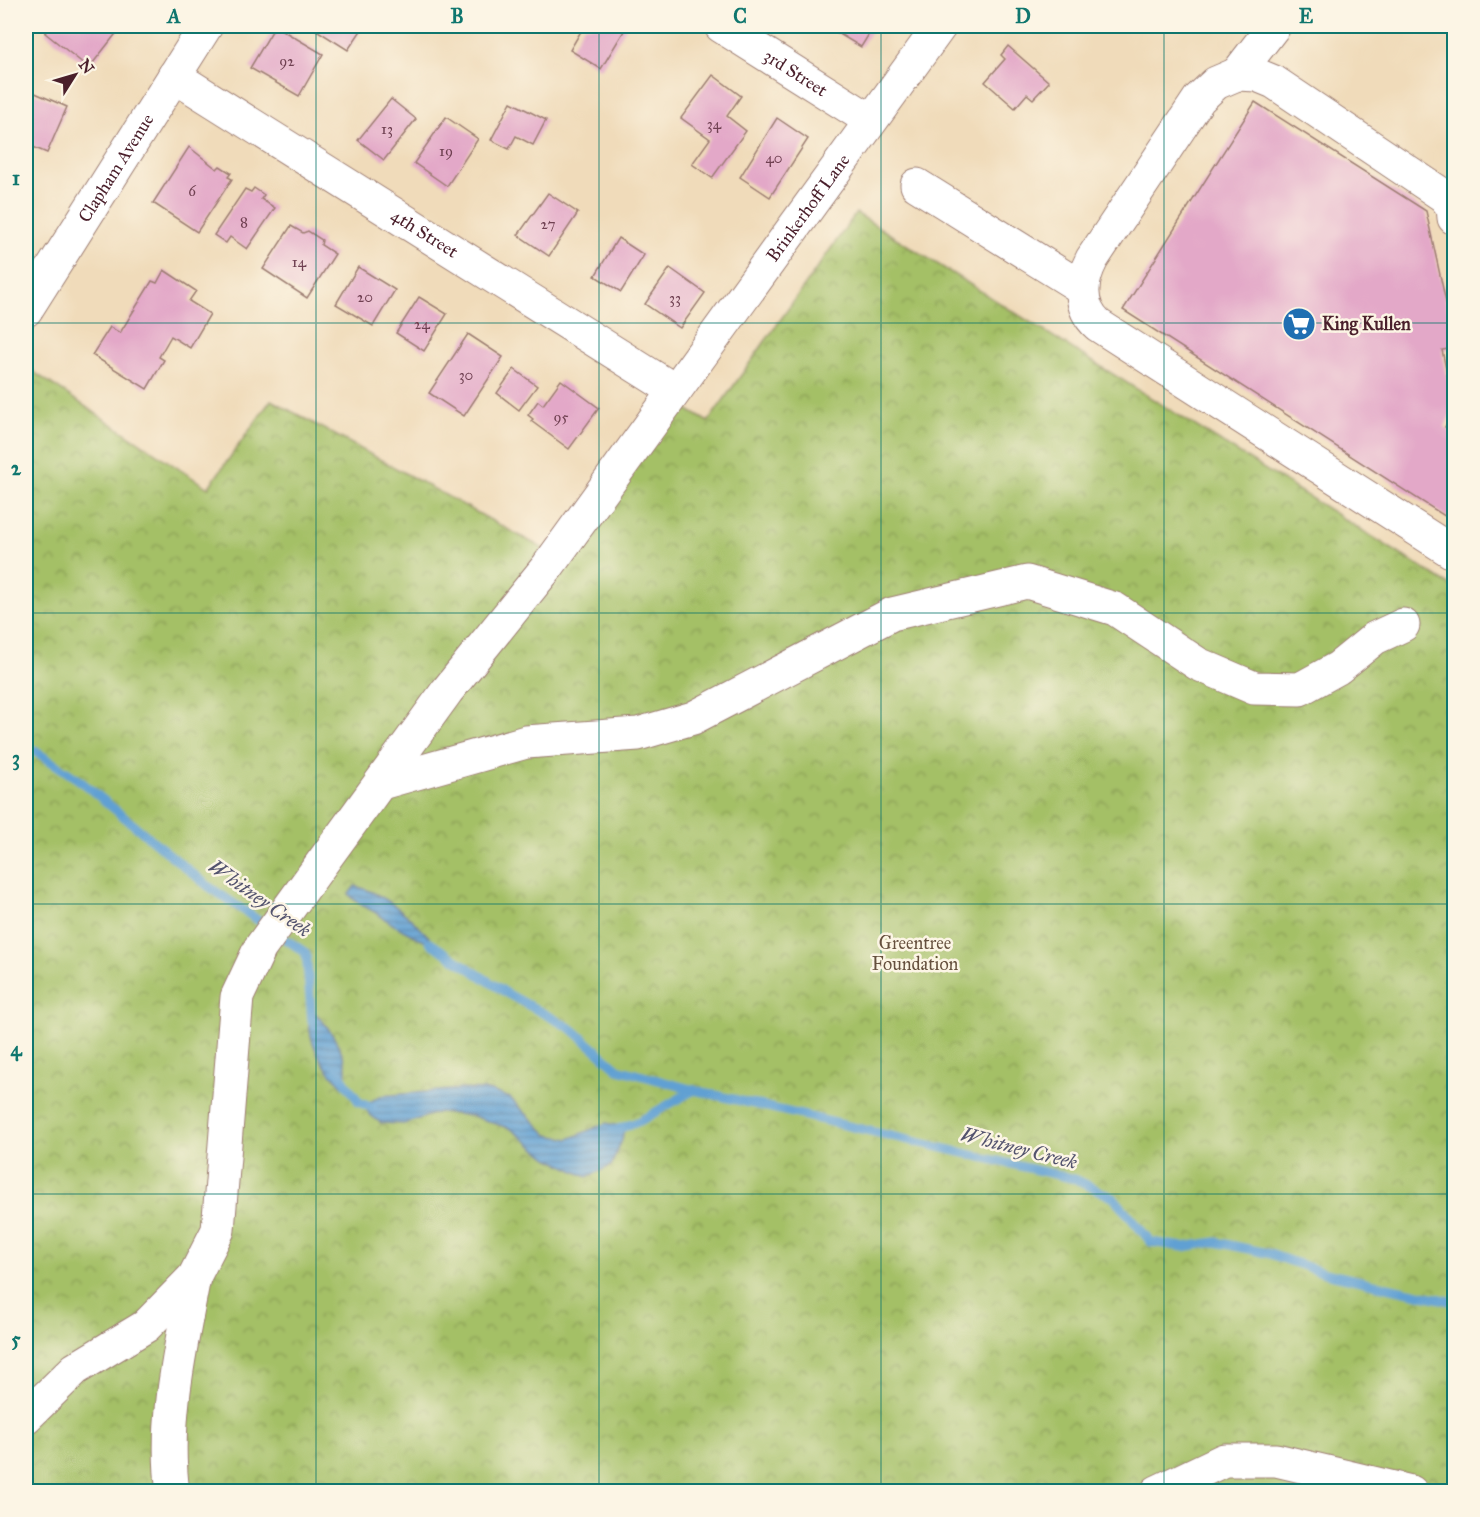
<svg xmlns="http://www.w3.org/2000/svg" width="1480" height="1517" viewBox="0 0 1480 1517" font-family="'IM FELL Great Primer',serif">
<defs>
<pattern id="park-crowns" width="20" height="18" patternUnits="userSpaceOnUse" patternTransform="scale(1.5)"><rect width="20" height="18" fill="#a4c066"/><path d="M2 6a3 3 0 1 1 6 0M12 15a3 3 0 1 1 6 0" fill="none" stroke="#889b54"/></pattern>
<pattern id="water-rules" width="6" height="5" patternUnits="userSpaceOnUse" patternTransform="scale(1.5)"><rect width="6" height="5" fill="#61a0d3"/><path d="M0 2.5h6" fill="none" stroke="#5282ab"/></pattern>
</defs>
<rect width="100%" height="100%" fill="#fcf5e5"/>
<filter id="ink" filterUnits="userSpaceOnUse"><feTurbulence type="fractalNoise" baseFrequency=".0167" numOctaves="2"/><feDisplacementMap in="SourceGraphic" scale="12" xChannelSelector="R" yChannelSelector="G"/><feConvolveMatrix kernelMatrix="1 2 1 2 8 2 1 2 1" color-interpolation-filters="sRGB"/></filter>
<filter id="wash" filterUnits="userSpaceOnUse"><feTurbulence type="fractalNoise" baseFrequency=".008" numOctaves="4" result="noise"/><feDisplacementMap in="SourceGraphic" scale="24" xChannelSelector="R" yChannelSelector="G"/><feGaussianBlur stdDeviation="1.35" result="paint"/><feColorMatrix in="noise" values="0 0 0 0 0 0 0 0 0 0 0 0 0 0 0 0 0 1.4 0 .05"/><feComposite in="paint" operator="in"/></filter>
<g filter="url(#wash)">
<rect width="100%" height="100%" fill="#f0dbba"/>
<!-- park -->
<polygon fill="url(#park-crowns)" stroke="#777048" stroke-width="1.5" points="856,213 1454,588 1454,1491 26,1491 26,367 208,488 271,400 553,554 665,396 708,422"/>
<!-- water -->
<g fill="url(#water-rules)" stroke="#56607f" stroke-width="1.5">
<path d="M355,886C388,894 416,922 438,947C417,938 398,929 379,915C368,907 358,906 349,894Z"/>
<path d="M311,1010C324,1018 347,1054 346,1071C346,1075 343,1081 342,1085C322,1067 304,1038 311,1010Z"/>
<polygon points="461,1089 488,1090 510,1098 548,1135 569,1139 606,1123 624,1127 622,1140 611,1166 587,1177 548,1158 511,1129 473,1116 439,1112 404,1124 381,1123 369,1114 365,1105 380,1096"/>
</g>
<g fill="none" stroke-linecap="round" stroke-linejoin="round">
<!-- stream -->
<g stroke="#61a0d3" stroke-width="9">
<polyline points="26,745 79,780 208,886 306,953 312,1021"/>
<polyline points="429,942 508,994 572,1029 618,1069 694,1090"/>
<polyline points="337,1070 359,1102 374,1109"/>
<polyline points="613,1131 640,1121 694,1090 1075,1179 1114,1198 1151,1242 1183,1247 1216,1242 1267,1253 1325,1273 1454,1302"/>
</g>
</g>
<g id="blocks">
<!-- building -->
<g fill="#e3a8c8">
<polygon points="51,26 122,26 89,68 45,33"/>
<polygon points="275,26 323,54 299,96 250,68"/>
<polygon points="310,26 364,26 348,50"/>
<polygon points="584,26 627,26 601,69 570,50"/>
<polygon points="826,26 874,26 861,47"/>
<polygon points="1008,46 1049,82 1033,99 1027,94 1015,108 985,82 1005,59 1001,55"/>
<polygon points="713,75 741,96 727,116 746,131 712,178 692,164 710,139 681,118"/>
<polygon points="26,89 67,107 47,153 26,144"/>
<polygon points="391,99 416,119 384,160 358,140"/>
<polygon points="511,102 546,120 533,145 516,136 509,149 491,140"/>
<polygon points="1255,102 1426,211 1454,339 1454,348 1442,350 1454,407 1445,427 1454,433 1454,522 1123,310"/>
<polygon points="446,117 478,139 447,186 414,163"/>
<polygon points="777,118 808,139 770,197 740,177"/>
<polygon points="189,147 217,169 220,166 231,173 228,177 232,179 197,232 153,203"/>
<polygon points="254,188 264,195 261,199 275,208 247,249 230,237 226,243 214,235 245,189 251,192"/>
<polygon points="548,193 578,213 549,256 518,235"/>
<polygon points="291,226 303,233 308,231 322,240 321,245 335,254 307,298 263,269"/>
<polygon points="618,238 644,255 621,292 595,276"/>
<polygon points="358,267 395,290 373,326 336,304"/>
<polygon points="670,268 705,293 680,328 645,304"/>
<polygon points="164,270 196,291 189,301 210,314 190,348 171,336 159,357 164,360 147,389 92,355 110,327 120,333 152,281 157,283"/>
<polygon points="419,297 447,314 424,351 396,333"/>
<polygon points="468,334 503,357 464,416 429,393"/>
<polygon points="514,369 537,386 519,410 497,393"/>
<polygon points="561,380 599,408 569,449 531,421 533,419 528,415 538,401 543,405"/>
</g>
</g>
</g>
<g filter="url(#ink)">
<use href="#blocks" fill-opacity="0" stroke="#9d7d72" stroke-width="1.5"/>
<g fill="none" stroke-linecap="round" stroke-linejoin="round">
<defs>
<g id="minor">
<path id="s1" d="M721,26L870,120"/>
<polyline points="1237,74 1274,26"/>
<path id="s2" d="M174,76L674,390"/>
<polyline points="917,185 1082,288"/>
<path d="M1454,218L1453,207L1444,196L1274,82L1257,75L1237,74L1216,83L1199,99L1092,259C1080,282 1078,307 1098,325L1454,553"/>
<path id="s3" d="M26,310L206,26"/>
<polyline points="381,783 526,742 638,734 693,718 892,614 1027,582 1115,609 1198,664 1254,688 1300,689 1338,668 1375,638 1403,625"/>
<path id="s4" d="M26,1417L75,1369L146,1326L194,1277L218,1230L237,997L260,948L447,691L548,566L940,26"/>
<path d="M173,1492C163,1421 181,1347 194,1277"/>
<polyline points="1157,1492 1224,1460 1276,1460 1411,1492"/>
</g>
</defs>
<!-- minor casing -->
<use href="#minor" stroke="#9d7d72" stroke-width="35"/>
<!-- minor -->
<use href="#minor" stroke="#fff" stroke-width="33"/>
</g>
</g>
<!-- grid -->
<path fill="none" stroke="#0f766e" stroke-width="1.5" stroke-opacity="0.55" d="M316,26V1492M599,26V1492M881,26V1492M1164,26V1492M26,323H1454M26,613H1454M26,904H1454M26,1194H1454"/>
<!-- icons -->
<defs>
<symbol id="supermarket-disc" viewBox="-11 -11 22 22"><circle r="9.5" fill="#1f6fb2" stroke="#fcf5e5"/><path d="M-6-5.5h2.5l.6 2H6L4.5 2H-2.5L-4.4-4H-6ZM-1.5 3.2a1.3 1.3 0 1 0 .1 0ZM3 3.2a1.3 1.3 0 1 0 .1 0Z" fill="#fff"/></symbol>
</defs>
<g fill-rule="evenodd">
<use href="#supermarket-disc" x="1280" y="305" width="38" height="38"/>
</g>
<g text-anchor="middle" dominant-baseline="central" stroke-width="5" stroke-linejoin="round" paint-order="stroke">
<!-- number labels -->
<g font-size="15" fill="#704152">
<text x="287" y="61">92</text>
<text x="714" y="124">34</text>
<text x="387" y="129">13</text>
<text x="446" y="151">19</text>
<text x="774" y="158">40</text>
<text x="192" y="191">6</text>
<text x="244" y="222">8</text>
<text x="548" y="224">27</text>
<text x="299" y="262">14</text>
<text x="365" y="297">20</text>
<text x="675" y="298">33</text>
<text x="422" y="324">24</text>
<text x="466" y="375">30</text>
<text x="561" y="417">95</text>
</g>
<!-- street labels -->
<g font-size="18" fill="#4a1f2b" stroke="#fcf5e5">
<text stroke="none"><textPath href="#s1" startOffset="88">3rd Street</textPath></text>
<text stroke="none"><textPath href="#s3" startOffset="168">Clapham Avenue</textPath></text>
<text stroke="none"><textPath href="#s4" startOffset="1482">Brinkerhoff Lane</textPath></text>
<text stroke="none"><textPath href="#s2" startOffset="296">4th Street</textPath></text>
</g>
<!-- poi labels -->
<g font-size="18" font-weight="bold" fill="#4a1f2b" stroke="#fcf5e5" text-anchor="start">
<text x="1322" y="324">King Kullen</text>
</g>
<!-- park labels -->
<g font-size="18" fill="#654f3d" stroke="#fcf5e5">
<text x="915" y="943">Greentree<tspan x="915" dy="21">Foundation</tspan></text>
</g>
<!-- water labels -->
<g font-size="20" font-style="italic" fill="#53536e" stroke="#fcf5e5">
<text transform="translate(260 898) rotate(35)">Whitney Creek</text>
<text transform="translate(1019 1148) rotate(14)">Whitney Creek</text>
</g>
</g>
<!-- margin -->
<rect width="1480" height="1517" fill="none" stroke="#fcf5e5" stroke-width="66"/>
<!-- north arrow -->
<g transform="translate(75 75) rotate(53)" stroke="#fcf5e5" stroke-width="4.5" paint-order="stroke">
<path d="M0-4.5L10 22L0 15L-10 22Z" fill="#4a1f2b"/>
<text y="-9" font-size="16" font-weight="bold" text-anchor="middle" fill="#4a1f2b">N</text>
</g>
<rect x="33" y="33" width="1414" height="1451" fill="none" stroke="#0f766e" stroke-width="2"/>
<g font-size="20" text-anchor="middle" font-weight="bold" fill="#0f766e">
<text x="174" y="23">A</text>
<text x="457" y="23">B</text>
<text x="740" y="23">C</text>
<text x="1023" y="23">D</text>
<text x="1306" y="23">E</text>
<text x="16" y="185">1</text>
<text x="16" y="475">2</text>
<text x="16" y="765">3</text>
<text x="16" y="1056">4</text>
<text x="16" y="1346">5</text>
</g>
</svg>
